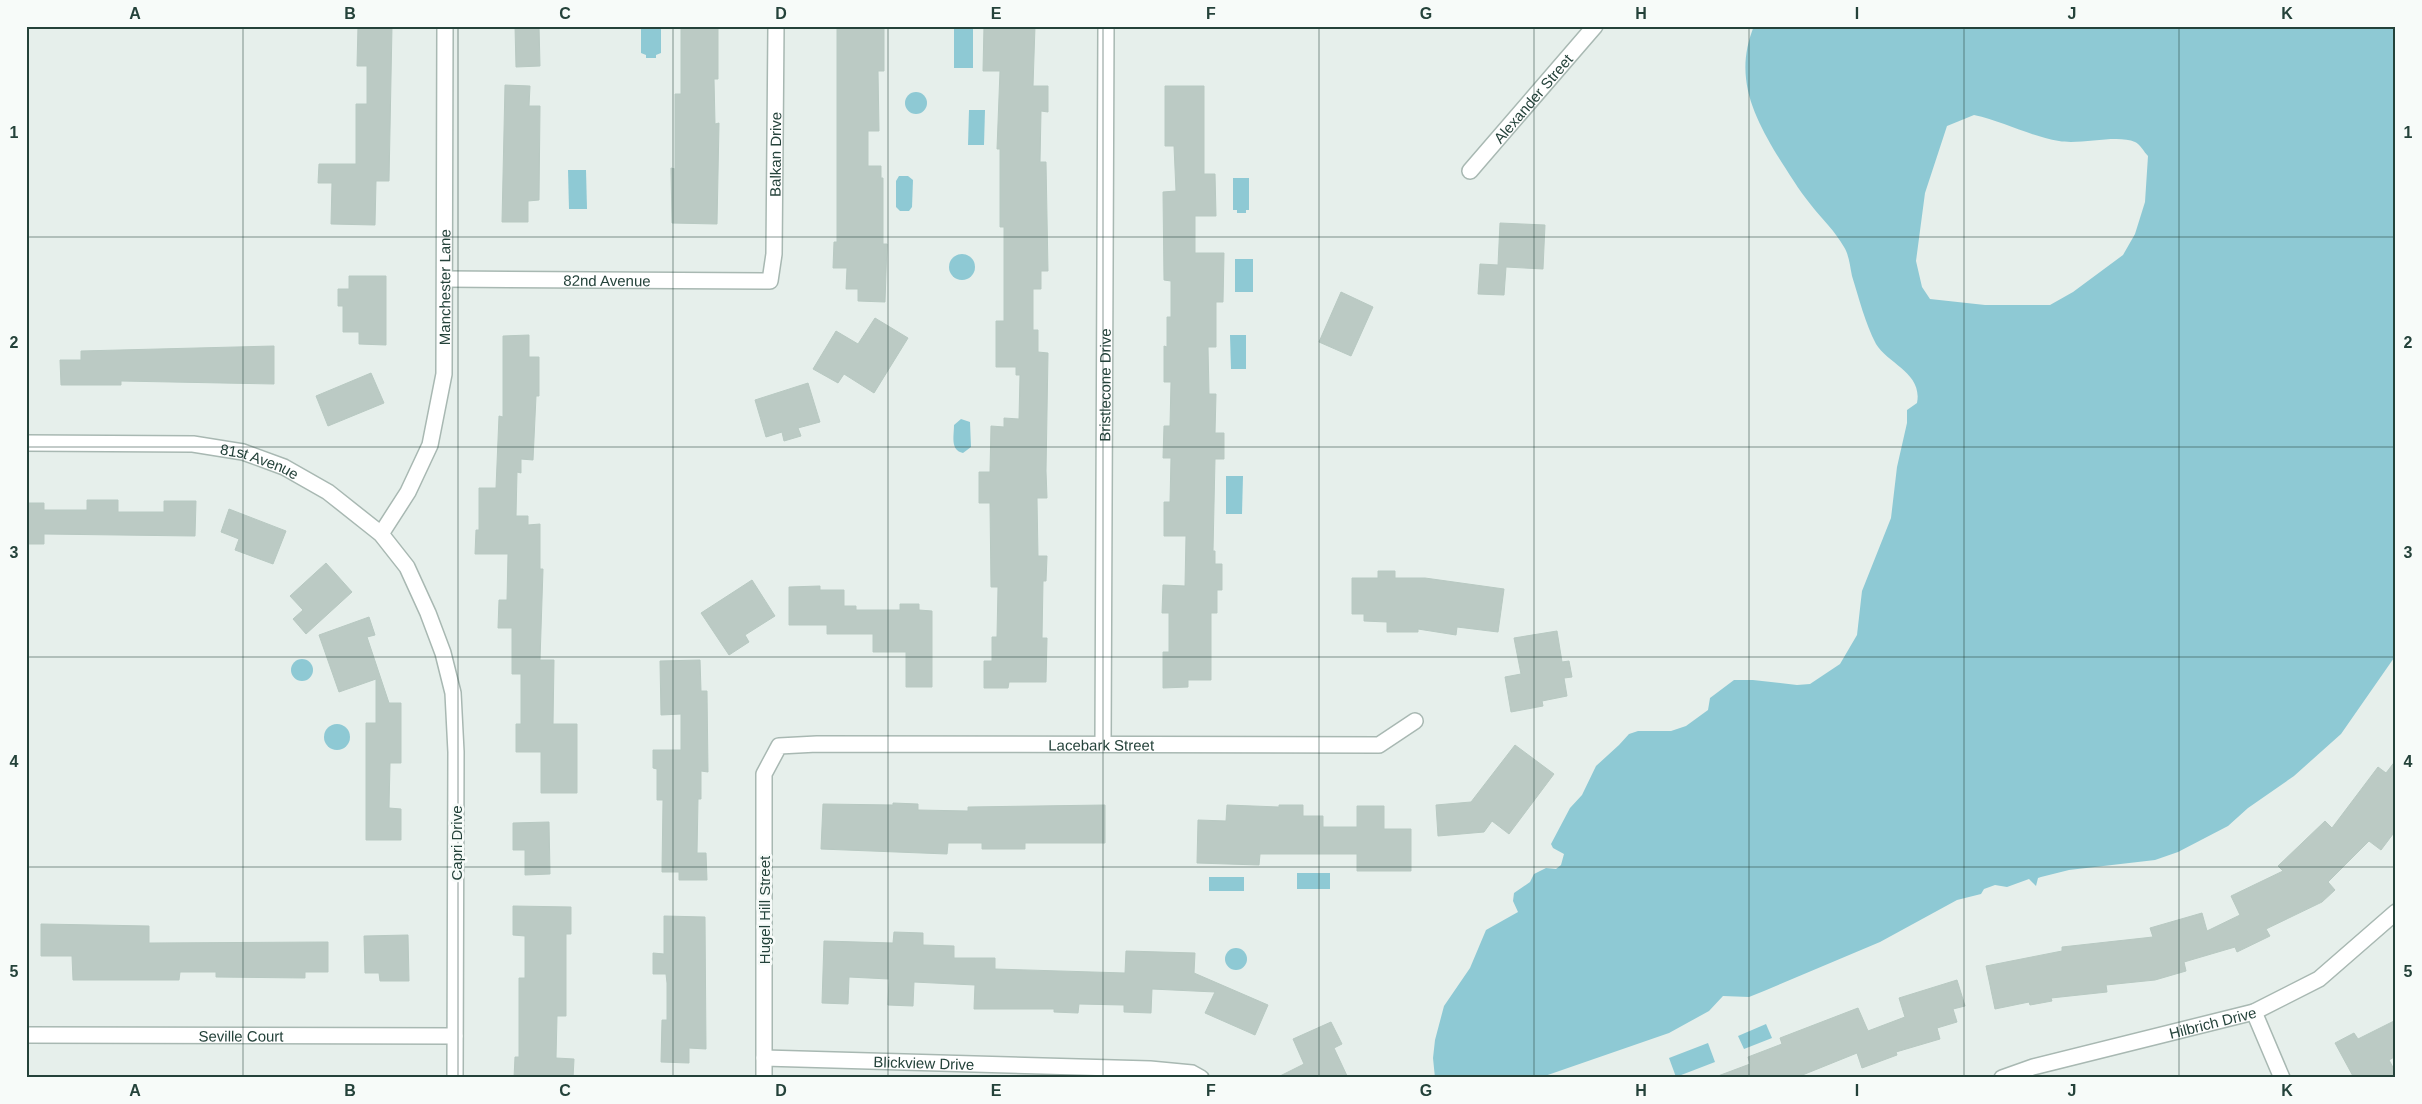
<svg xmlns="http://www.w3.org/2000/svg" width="2422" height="1104" viewBox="0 0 2422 1104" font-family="Arial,sans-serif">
<rect width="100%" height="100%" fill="#e6efeb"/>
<!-- water -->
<g fill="#8ec9d4" fill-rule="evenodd">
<polygon points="641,26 661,26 661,53 656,55 656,58 646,58 646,55 641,53"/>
<path d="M1754,26H2396V655L2341,734L2294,776L2248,808L2228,826L2178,852L2155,860L2069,870L2041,877L2038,878L2036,886L2029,879L2007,887L1995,885L1984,889L1981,894L1957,900L1880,942L1764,991L1749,997L1723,996L1709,1011L1669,1033L1539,1078H1435L1433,1058L1435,1040L1444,1006L1470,968L1486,930L1518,912L1513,901L1514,893L1530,882L1534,874L1546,868L1556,869L1561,865L1564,854L1553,848L1551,844L1570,808L1582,795L1596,766L1619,745L1629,734L1638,731H1671L1686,726L1708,710L1710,698L1734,680H1753L1797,685L1810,684L1840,664L1857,635L1862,591L1891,518L1897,467L1907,423V410L1917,403C1923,373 1888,364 1876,344C1865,323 1859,298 1852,276C1850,266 1849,255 1844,247C1835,231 1822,219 1811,205C1798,189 1788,172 1777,155C1752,113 1734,75 1754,26ZM1974,115C2003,121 2029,136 2059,141C2081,145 2117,134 2135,142C2140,144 2144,152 2148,156L2145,202L2135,234L2123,255L2073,292L2050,305H1985L1930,299L1922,287L1916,261L1925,193L1947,126Z"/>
<polygon points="954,27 973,28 973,68 954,68"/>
<circle cx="916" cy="103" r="11"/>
<polygon points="969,110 985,110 984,145 968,145"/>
<polygon points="568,170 586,170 587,209 569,209"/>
<polygon points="899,176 908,176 913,180 912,207 909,211 900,211 896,207 896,181"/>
<polygon points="1233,178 1249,178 1249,210 1246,210 1246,213 1237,213 1237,210 1233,210"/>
<circle cx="962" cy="267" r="13"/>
<rect x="1235" y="259" width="18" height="33"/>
<polygon points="1230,335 1246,335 1246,369 1231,369"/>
<path d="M961,419L970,422L971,447L963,453C950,450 954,436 954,425Z"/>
<polygon points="1226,476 1243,476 1242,514 1226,514"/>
<circle cx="302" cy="670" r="11"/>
<circle cx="337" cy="737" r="13"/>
<rect x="1297" y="873" width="33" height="16"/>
<rect x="1209" y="877" width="35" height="14"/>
<circle cx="1236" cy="959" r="11"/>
<polygon points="1766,1024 1772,1038 1744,1049 1738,1036"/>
<polygon points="1708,1043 1715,1062 1676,1077 1669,1058"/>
</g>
<!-- building -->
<g fill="#bbcac4" stroke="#b8c9c2">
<polygon points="358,26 392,26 389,181 376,181 375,225 331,224 332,183 318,183 319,164 356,164 356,104 367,104 367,66 357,66"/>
<polygon points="515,26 539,26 540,66 516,67"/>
<polygon points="681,26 718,26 718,79 714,79 715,124 719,123 717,224 672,223 671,168 675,169 675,94 681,94"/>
<polygon points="837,26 884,26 884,71 878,71 879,131 868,131 868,166 881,166 881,178 883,178 883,244 887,244 885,302 858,301 858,289 846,289 847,268 833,268 834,242 837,242"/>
<polygon points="984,26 1035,26 1033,86 1048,86 1048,112 1041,111 1040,162 1046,162 1048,271 1041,271 1041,289 1033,289 1033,330 1038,330 1038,352 1048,353 1046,471 1047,498 1037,498 1038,556 1047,556 1046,581 1043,581 1042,638 1047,638 1046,682 1009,682 1008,688 984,688 984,661 992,661 992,637 997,637 998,587 991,587 990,503 979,503 979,472 990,472 991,426 1004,427 1004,418 1019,419 1020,375 1016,375 1016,367 996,367 996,321 1004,321 1004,227 1000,227 1000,149 997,149 1000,71 983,71"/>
<polygon points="505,85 530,86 529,106 540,106 539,200 528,201 528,222 502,222"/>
<polygon points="1165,86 1204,86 1204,174 1215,174 1216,216 1195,216 1195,253 1224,253 1223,302 1216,302 1216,347 1208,347 1209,394 1216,394 1215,433 1224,433 1224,459 1215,459 1213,551 1215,551 1215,564 1222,564 1222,590 1217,590 1217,613 1211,613 1211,680 1188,680 1188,687 1163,688 1163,652 1169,652 1169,613 1162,613 1163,585 1185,586 1186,536 1164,536 1164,502 1170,502 1171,458 1163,458 1164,426 1170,426 1171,382 1164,382 1164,346 1167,347 1167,317 1171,317 1171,281 1164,280 1163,192 1176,191 1174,146 1165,146"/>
<polygon points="1500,223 1545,225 1543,269 1506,267 1504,295 1478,294 1480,264 1498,265"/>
<polygon points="349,276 386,276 386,345 359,344 359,332 343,332 343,306 338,306 338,289 349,289"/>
<polygon points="1341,292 1373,307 1351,356 1319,342"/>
<polygon points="875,318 908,338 874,393 844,374 838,383 813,369 836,331 858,344"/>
<polygon points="529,335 529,357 539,357 539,396 536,396 533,460 521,459 521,473 517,472 516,516 528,516 528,525 540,524 540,569 543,569 540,660 554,660 553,724 577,724 577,793 541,793 541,752 516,752 516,724 521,724 521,674 512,674 512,628 498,628 499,600 507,600 508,554 475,554 476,530 479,530 479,488 496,488 499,416 503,417 503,336"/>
<polygon points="274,346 274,384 121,381 121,385 61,385 60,360 81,360 81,351"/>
<polygon points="371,373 384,403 328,426 316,396"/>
<polygon points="808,383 820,422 798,428 801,436 784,441 782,432 766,437 755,400"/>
<polygon points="87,500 118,500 118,512 164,512 164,501 196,501 195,536 44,534 44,544 26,544 26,503 44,503 44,510 87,510"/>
<polygon points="229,509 286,531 273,564 235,550 239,539 221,532"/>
<polygon points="326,563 352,592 306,634 293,619 303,610 290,596"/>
<polygon points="1378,571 1395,571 1395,578 1425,578 1504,589 1498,632 1457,627 1456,635 1418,629 1418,632 1387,632 1387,622 1364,621 1364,614 1352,614 1352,578 1378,578"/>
<polygon points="752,580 775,616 745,635 749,642 729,655 701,613"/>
<polygon points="820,586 820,590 844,590 844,606 856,606 856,610 900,610 900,604 919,604 919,610 932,611 932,687 906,687 906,652 873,652 873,634 827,634 827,625 789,625 789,587"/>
<polygon points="369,617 375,635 367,637 389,703 401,703 401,763 390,763 389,808 401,809 401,840 366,840 366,723 376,723 376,679 339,692 319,635"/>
<polygon points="1557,631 1562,662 1569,661 1572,677 1564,678 1567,696 1542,701 1543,706 1511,712 1505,677 1521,674 1514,638"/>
<polygon points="700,660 701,691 707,691 708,772 701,771 701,799 698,799 697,853 706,853 707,880 679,880 679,872 662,872 663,800 657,800 657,769 653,768 653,750 681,750 681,714 661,715 660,661"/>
<polygon points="1515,745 1554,774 1509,834 1492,821 1484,832 1438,836 1436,805 1471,802"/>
<polygon points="2396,760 2396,830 2381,850 2369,841 2328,882 2335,890 2322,902 2266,929 2270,936 2237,952 2235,947 2184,962 2186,971 2155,980 2106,985 2107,992 2051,998 2052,1001 2030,1005 2029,1002 1995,1009 1986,966 2062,951 2062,947 2153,937 2150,928 2202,913 2207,931 2240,915 2231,896 2283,871 2278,866 2325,821 2332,828 2378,767 2386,773"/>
<polygon points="893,803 918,804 918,810 968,811 968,807 1105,805 1105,843 1025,843 1025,849 982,849 982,843 948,843 947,854 821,849 823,804 893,805"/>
<polygon points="1227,805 1279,807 1279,805 1303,805 1303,816 1323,816 1323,827 1357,827 1357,806 1384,806 1384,829 1411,829 1411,871 1357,871 1357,854 1260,854 1259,865 1197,863 1198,820 1226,821"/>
<polygon points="549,822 550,874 525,875 525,850 513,850 513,823"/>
<polygon points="513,906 571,907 571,934 566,934 566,1016 557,1016 556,1058 574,1059 573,1078 514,1078 515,1057 519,1057 519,978 525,978 525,936 513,935"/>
<polygon points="664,916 705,917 706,1049 689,1048 689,1063 661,1062 662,1020 667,1020 667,983 666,974 653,974 653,953 664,954"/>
<polygon points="41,924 149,926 149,943 328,942 328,972 305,972 305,978 216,977 216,972 180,972 179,980 73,980 72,956 41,956"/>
<polygon points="894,932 923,933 923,945 954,946 954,958 995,958 995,969 1125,973 1126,951 1195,953 1194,973 1268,1005 1255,1035 1205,1013 1215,992 1152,989 1151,1013 1124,1012 1124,1005 1079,1004 1078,1013 1054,1012 1054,1009 974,1009 975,985 914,982 913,1006 888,1005 889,979 849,977 848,1004 822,1003 824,941 893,943"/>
<polygon points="408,935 409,981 380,981 379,973 365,973 364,936"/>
<polygon points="1957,980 1965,1006 1953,1009 1957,1022 1937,1028 1940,1039 1896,1052 1897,1055 1862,1068 1857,1053 1795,1078 1718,1078 1718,1076 1750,1064 1748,1057 1782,1044 1780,1038 1858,1008 1868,1031 1905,1017 1899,998"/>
<polygon points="2396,1020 2396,1056 2389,1060 2396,1073 2396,1078 2354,1078 2335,1043 2354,1033 2358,1039"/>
<polygon points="1331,1022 1342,1044 1334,1048 1348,1078 1276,1078 1304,1064 1293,1039"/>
</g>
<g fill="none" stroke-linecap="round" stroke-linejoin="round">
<defs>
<g id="street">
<path id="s1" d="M1470,171L1595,26"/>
<path id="s2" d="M445,279L770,281L774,254L776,26"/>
<path id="s3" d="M26,443L193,444L243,452L284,467L328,492L381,534L407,567L428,613L443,653L453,693L456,752L455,1078"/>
<path id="s4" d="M381,534L408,492L430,445L444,374L445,26"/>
<path id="s5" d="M1103,744L1106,26"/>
<polyline points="2254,1012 2282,1078"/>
<path id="s6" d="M26,1035L455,1036"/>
<path id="s7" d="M764,1058L1150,1069L1192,1073L1201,1078"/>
<path id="s8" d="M764,1078V774L779,746L817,744L1379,745L1415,721"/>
<path id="s9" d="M2002,1078L2033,1067L2254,1012L2319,979L2396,912"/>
</g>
</defs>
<!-- street casing -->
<use href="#street" stroke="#a8b8b2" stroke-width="18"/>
<!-- street -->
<use href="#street" stroke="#fff" stroke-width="15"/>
</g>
<!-- grid -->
<path fill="none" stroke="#24423a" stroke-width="1" stroke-opacity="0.55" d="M243,26V1078M458,26V1078M673,26V1078M888,26V1078M1103,26V1078M1319,26V1078M1534,26V1078M1749,26V1078M1964,26V1078M2179,26V1078M26,237H2396M26,447H2396M26,657H2396M26,867H2396"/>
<g text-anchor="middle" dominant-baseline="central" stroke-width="5" stroke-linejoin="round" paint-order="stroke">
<!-- street labels -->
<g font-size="15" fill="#24423a" stroke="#f7fbf9">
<text stroke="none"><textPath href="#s1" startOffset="96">Alexander Street</textPath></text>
<text stroke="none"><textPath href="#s2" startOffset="452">Balkan Drive</textPath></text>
<text stroke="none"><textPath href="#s2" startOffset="162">82nd Avenue</textPath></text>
<text stroke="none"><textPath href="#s4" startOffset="261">Manchester Lane</textPath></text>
<text stroke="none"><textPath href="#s5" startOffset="359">Bristlecone Drive</textPath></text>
<text stroke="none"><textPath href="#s3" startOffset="236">81st Avenue</textPath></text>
<text stroke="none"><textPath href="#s8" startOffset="658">Lacebark Street</textPath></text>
<text transform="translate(456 843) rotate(-90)">Capri Drive</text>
<text transform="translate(764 910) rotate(-90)">Hugel Hill Street</text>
<text stroke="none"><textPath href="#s9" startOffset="218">Hilbrich Drive</textPath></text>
<text stroke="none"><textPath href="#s6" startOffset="215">Seville Court</textPath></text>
<text stroke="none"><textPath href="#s7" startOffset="160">Blickview Drive</textPath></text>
</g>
</g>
<!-- border -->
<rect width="2422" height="1104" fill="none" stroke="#f7fbf9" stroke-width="55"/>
<rect x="28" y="28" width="2366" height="1048" fill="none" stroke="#24423a" stroke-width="2"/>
<g font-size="16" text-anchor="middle" font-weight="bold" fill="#24423a">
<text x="135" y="19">A</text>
<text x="350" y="19">B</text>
<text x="565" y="19">C</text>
<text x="781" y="19">D</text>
<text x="996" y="19">E</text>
<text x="1211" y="19">F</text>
<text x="1426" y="19">G</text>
<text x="1641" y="19">H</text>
<text x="1857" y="19">I</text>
<text x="2072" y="19">J</text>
<text x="2287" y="19">K</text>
<text x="14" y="138">1</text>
<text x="2408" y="138">1</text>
<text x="14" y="348">2</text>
<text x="2408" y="348">2</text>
<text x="14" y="558">3</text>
<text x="2408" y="558">3</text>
<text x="14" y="767">4</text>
<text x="2408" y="767">4</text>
<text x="14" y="977">5</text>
<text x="2408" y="977">5</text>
<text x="135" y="1096">A</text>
<text x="350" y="1096">B</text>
<text x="565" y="1096">C</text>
<text x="781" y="1096">D</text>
<text x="996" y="1096">E</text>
<text x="1211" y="1096">F</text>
<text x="1426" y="1096">G</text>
<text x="1641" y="1096">H</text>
<text x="1857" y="1096">I</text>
<text x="2072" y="1096">J</text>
<text x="2287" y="1096">K</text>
</g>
</svg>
